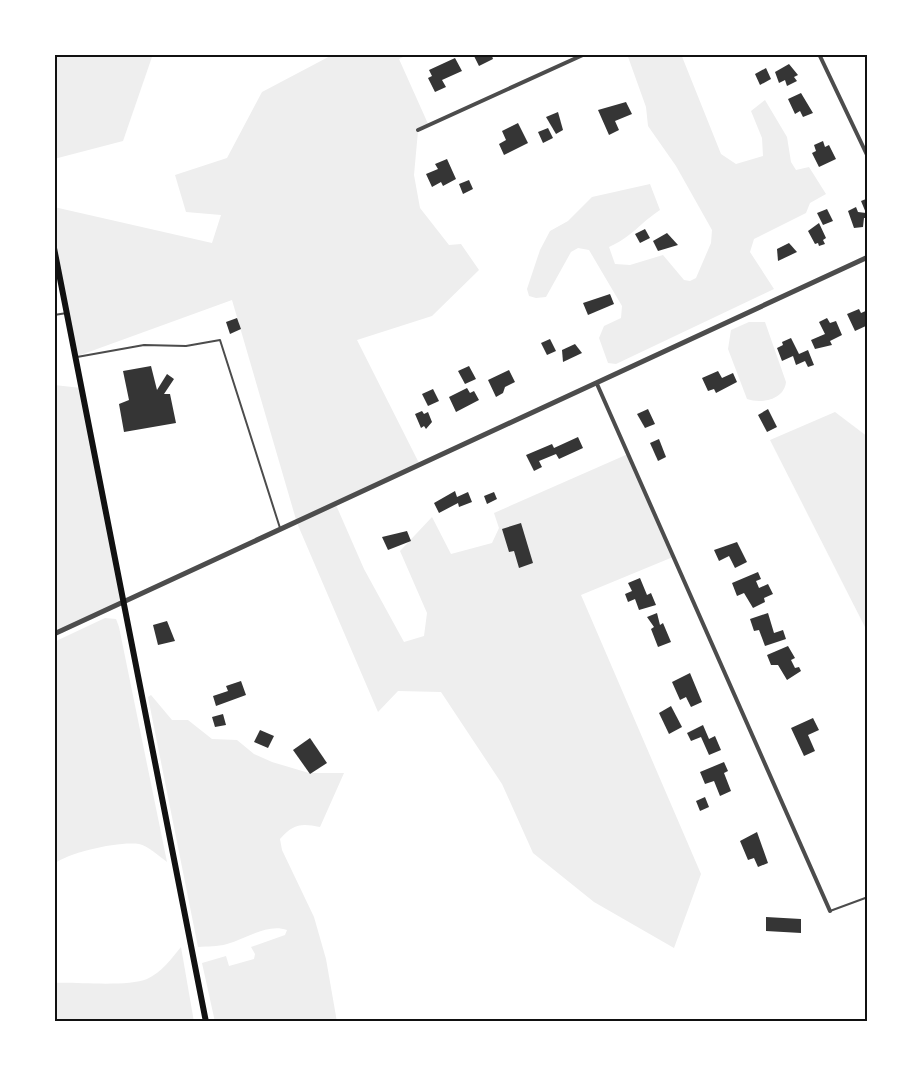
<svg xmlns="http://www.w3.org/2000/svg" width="922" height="1076" viewBox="0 0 922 1076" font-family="Raleway,sans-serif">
<rect width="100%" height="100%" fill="#fff"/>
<!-- green -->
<g fill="#eee">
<polygon points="54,54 153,54 123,141 54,159"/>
<polygon points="334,54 409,54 399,59 429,126 418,131 414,175 420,208 449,245 461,244 479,270 432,316 357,340 420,465 336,505 364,569 404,642 424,636 427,613 400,551 432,517 451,554 492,543 499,528 494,513 628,454 673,557 581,595 701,874 674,948 594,902 533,853 502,784 441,692 398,691 378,712 297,523 232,300 75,357 54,248 54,207 212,243 221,215 186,212 175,175 227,158 262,92"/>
<path d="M627,54H681L721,154L736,164L763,156L762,138L751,111L765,100L787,137L791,162L796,170L809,167L826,194L810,203L806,213L754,239L750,252L774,289L616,364L608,363L599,338L604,326L621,318L622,306L589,250L578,248L571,252L546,297L536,298L529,296L527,289L540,250L550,231L568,221L592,197L650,184L660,210C640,223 632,237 609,247L615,264L630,265L663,255L684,280L690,281L696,278L711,243L712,230L676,166L648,126L646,107Z"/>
<path d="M749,322H765L786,382C784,400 761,404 747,399L728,349L731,330Z"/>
<polygon points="54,385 81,388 123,602 54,634"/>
<polygon points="835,412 868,437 868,633 770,440"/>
<path d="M105,618L116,619L119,627L167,862C159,856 148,846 139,844C120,841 69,852 54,864V642Z"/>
<path d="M151,695L172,720H188L212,739L237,740L254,754L272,762L309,773H344L320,827C301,823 293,824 280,839L282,850L314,917L326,959L337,1022H215L202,963L226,956L229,966L254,959L255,954L251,947L285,935L287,930C267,923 246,939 227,944C217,947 208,946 198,947L148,697Z"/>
<path d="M181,947L194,1022H54V983C78,982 128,987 147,979C161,973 172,958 181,947Z"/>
</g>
<!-- building -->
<g fill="#353535">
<polygon points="477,54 497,54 492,56 493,59 479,66 474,56"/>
<polygon points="455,58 462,71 442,80 446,87 435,92 428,78 432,76 429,70"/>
<polygon points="789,64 798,75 794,77 797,81 787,86 785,80 779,83 775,72"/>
<polygon points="766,68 771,79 760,85 755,74"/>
<polygon points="801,93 813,113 803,117 800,111 795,114 788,99"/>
<polygon points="626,102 632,114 615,121 619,130 609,135 598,110"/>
<polygon points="558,112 563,130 556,134 546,117"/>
<polygon points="518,123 528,143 504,155 499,144 506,140 502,131"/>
<polygon points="548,128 553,138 543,143 538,132"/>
<polygon points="823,141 825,147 829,145 836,159 819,167 812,153 816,151 814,145"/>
<polygon points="447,159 456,179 443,186 441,182 432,187 426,174 438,169 435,164"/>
<polygon points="469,180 473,189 463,194 459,184"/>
<polygon points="866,199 868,218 864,218 863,227 854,228 848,211 856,207 858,212 866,213 861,201"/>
<polygon points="827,209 833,221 823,225 817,213"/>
<polygon points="819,223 826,238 823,240 825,244 819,246 818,243 815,244 808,231"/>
<polygon points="645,229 650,238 640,243 635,234"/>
<polygon points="667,233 678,245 658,251 653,241"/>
<polygon points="789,243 797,252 778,261 777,249"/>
<polygon points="610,294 614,304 588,315 583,303"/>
<polygon points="859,309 861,313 868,310 868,325 855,331 847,314"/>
<polygon points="237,318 241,329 230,334 226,322"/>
<polygon points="827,318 830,323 836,321 842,335 830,341 832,345 815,349 811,340 825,334 819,322"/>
<polygon points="791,338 799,354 808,350 814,365 808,367 805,361 796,365 793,356 782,361 777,348 783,345 782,342"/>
<polygon points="550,339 556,351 547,355 541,343"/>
<polygon points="575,344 582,353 563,362 562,350"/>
<polygon points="151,366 157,390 167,374 174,379 164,394 170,394 176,423 124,432 119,404 129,400 123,371"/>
<polygon points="469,366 476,379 465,384 458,371"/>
<polygon points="509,370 515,382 505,387 503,393 496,397 488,380"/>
<polygon points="718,371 722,378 733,373 737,382 716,393 714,389 708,391 702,378"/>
<polygon points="467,388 470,393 474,391 479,400 456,412 449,397"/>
<polygon points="433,389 439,401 428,406 422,394"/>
<polygon points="648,409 655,424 645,428 637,414"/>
<polygon points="768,409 777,427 767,432 758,415"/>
<polygon points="422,411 424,414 428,412 432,422 426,429 424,426 421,428 415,414"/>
<polygon points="578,437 583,448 559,459 556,454 539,461 542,467 534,471 526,455 552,444 554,448"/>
<polygon points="659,439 666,457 658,461 650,443"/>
<polygon points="455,491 457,497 468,492 472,502 459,507 458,503 439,513 434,503"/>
<polygon points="494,492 497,499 487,504 484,496"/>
<polygon points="521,523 533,563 519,568 514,551 509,552 502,529"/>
<polygon points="407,531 411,541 388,550 382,537"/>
<polygon points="737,542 747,562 735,568 729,556 719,561 714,550"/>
<polygon points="758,572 761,579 756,581 759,588 768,584 773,594 764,598 765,602 753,608 744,593 737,596 732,583"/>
<polygon points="640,578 647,595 651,593 656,605 639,610 635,599 628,602 625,594 632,591 628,583"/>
<polygon points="657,613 660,625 663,623 671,642 658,647 651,629 654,627 647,617"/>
<polygon points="768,613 774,633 783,630 786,639 765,646 759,630 754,631 750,619"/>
<polygon points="167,621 175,641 158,645 153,625"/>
<polygon points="788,646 795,658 791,660 795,668 799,667 801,671 787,680 778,665 771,665 767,655"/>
<polygon points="690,673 702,702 691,707 686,697 680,700 672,682"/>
<polygon points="241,681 246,695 216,706 213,696 228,691 226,686"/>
<polygon points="671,706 682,727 669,734 659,713"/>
<polygon points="223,714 226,725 215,727 212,717"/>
<polygon points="813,718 819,730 808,735 815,751 804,756 791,728"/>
<polygon points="703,725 709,739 715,736 721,750 709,755 701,737 691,741 687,733"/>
<polygon points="260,730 274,736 268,748 254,742"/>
<polygon points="310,738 327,763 310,774 293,750"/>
<polygon points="724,762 728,771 724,773 731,791 720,796 714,781 705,784 700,772"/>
<polygon points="705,797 709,807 700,811 696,801"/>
<polygon points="757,832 768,863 758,867 754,858 748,860 740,841"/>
<polygon points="766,917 801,919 801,933 766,931"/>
</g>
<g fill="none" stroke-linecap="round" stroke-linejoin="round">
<!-- service -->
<g stroke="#4c4c4c" stroke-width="2">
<polyline points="54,315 67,313"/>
<polyline points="77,357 144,345 186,346 220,340 280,528"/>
<polyline points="830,911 868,897"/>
</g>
<!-- minor -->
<g stroke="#4c4c4c" stroke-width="4">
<polyline points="819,54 868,157"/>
<polyline points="418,130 585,54"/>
<polyline points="597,384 830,911"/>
</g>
<!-- tertiary -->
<polyline stroke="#4c4c4c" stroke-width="5" points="54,634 868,257"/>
<!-- secondary -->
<polyline stroke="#111" stroke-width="6" points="54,248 206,1022"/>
</g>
<!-- border -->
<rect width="922" height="1076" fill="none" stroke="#ffffff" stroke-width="111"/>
<rect x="56" y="56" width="810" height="964" fill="none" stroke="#111" stroke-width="2"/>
</svg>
